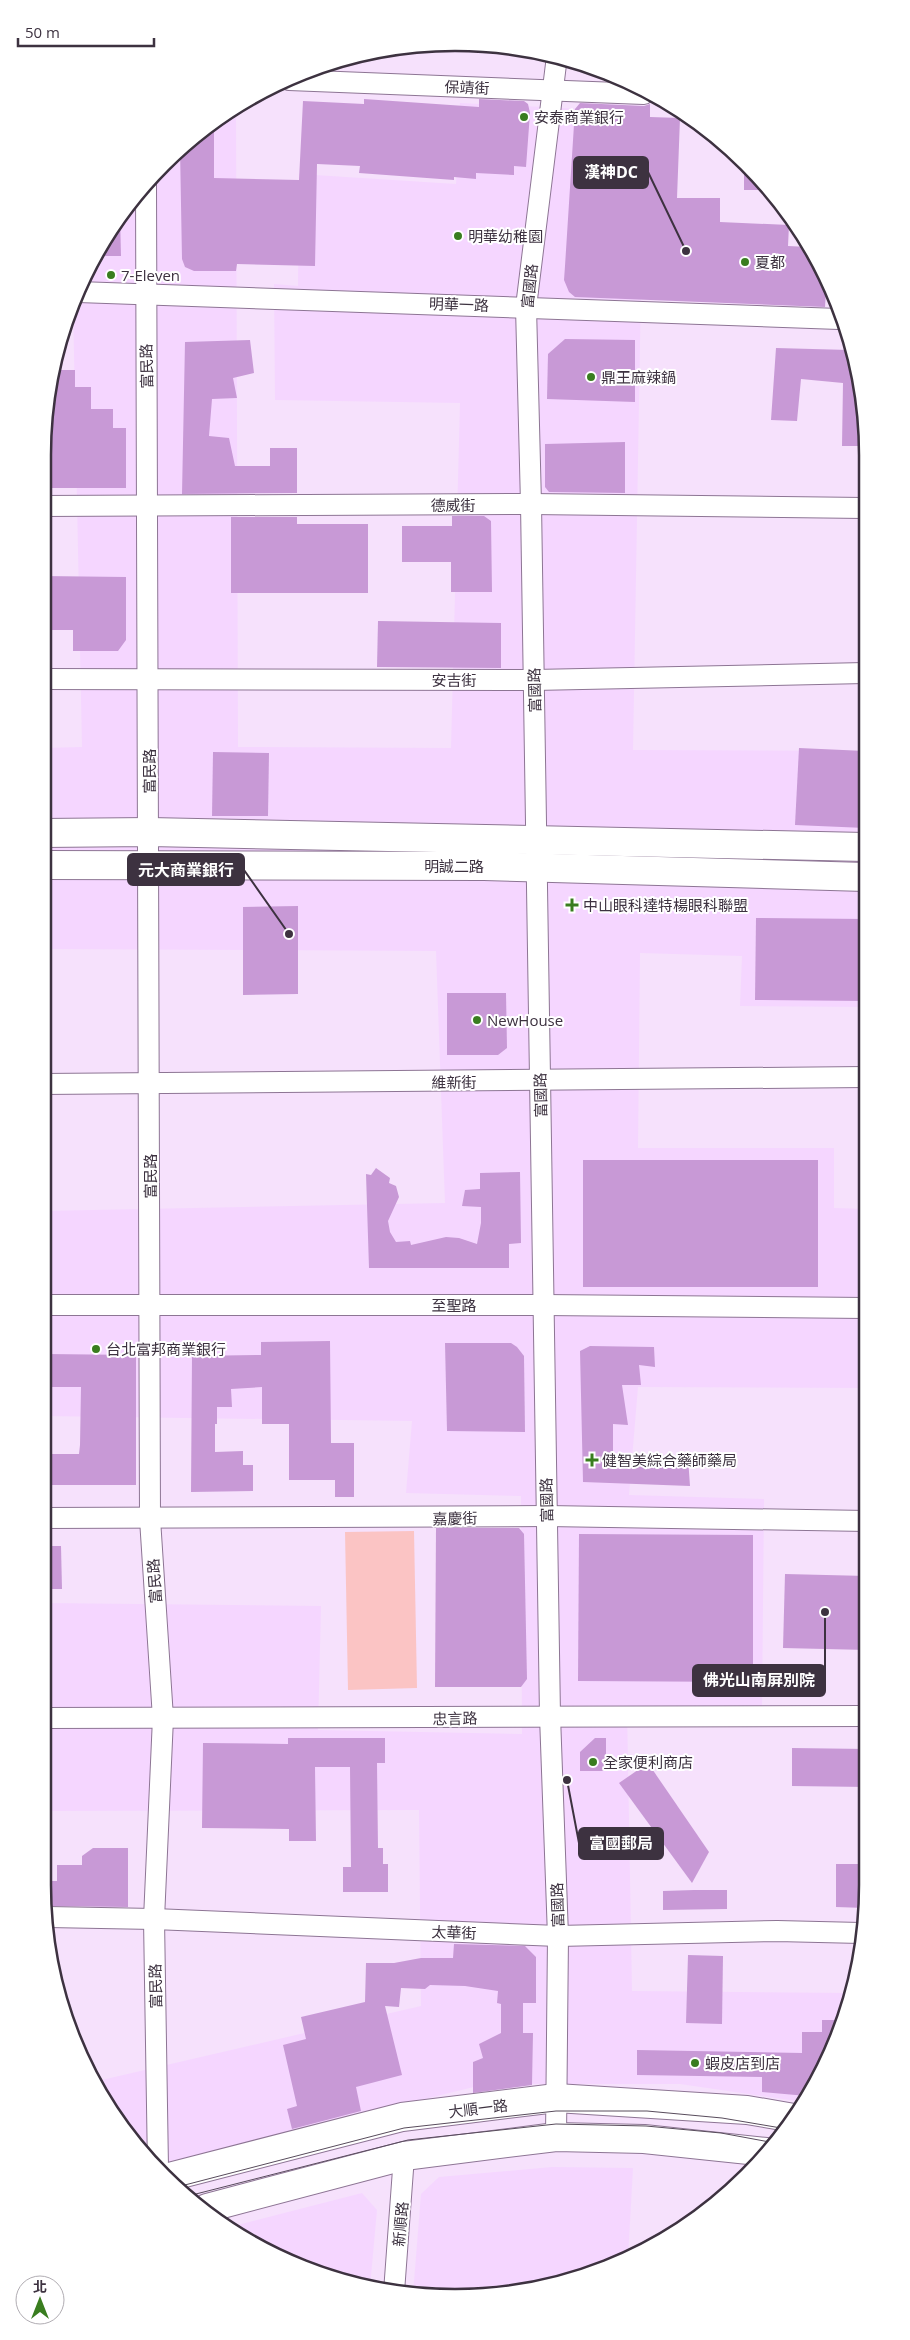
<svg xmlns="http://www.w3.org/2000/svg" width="910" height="2340" viewBox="0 0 910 2340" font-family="'Open Sans','Noto Sans TC',sans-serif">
<rect width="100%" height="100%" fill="#f6e1fc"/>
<!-- built -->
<g fill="#f5d6ff">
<polygon points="460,103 644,112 633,750 865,751 865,1007 740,1006 742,956 640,953 638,1148 834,1148 834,1208 866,1209 866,1388 638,1387 629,1495 764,1499 762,1710 627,1708 632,1991 853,1993 825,2068 803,2102 680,2084 486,2084 155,2165 145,2157 98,2091 93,2082 421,2006 419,1810 43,1811 43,1603 321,1606 318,1730 522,1734 521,1496 406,1493 412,1421 43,1416 42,1211 445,1203 436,951 43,949 43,748 82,747 73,304 85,272 128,204 183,145 236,107 238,747 451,748 460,403 275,400 274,284 298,286 299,174 456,184"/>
<polygon points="552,2167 633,2168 628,2258 613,2266 536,2290 413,2294 421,2194 439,2177"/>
<polygon points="362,2193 377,2210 370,2287 323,2276 249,2242 230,2227"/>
</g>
<!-- green -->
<polygon fill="#fbc4c4" points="414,1531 417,1688 348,1690 345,1532"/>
<!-- building -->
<g fill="#c899d6">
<polygon points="364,99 479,107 479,99 524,101 528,104 530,113 526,167 514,166 514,175 476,173 476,179 454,177 454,180 359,173 360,166 317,164 315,266 237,264 236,271 194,271 185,267 182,259 180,148 183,145 214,122 214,178 299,180 303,101 364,104"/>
<polygon points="580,103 644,106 650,104 650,117 680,118 677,198 720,198 720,222 789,225 788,246 808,247 815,257 814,268 822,269 825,273 831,292 826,291 825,307 575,297 569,292 564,280 565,266 575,109"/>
<polygon points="744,164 765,183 770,190 744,190"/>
<polygon points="120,216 121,256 95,256"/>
<polygon points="565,339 635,340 635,402 547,399 548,354"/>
<polygon points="250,340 254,373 233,378 237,398 212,399 209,436 229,438 235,466 270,466 270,448 297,448 297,493 182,494 185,342"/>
<polygon points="776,348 849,350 864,401 864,446 842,446 843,383 801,379 797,421 771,420"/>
<polygon points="54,370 75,370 75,387 91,387 91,409 113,409 113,428 126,428 126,488 46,488 46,472 42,472 42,455"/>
<polygon points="625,442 625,493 549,492 545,487 545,444"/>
<polygon points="452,516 484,516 491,521 492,592 451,592 451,562 402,562 402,526 452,526"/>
<polygon points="231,517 297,517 297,524 368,524 368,593 231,593"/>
<polygon points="42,576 126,577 126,640 118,651 73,651 73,630 42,630"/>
<polygon points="378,621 501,623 501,668 377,667"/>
<polygon points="799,748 865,751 865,828 795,825"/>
<polygon points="213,752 269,753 268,816 212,816"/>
<polygon points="298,906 298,994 243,995 243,907"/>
<polygon points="756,918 865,919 865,1001 755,1000"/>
<polygon points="447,993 506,993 507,1048 498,1055 447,1055"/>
<rect x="583" y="1160" width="235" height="127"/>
<polygon points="376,1168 390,1178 389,1183 396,1186 399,1197 388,1221 390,1232 396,1242 410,1241 411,1245 446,1237 459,1238 477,1244 481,1223 481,1207 462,1206 465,1190 480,1189 480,1173 520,1172 521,1243 509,1244 509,1268 369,1268 366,1174 371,1175"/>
<polygon points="330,1341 331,1443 354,1443 354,1497 335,1497 335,1480 289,1480 289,1424 262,1424 262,1387 231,1389 232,1407 217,1407 217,1424 215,1424 215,1452 243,1451 243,1465 253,1465 253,1491 191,1492 192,1356 261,1355 261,1342"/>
<polygon points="445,1343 511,1343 517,1347 524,1356 525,1432 447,1431"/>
<polygon points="590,1346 654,1347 655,1367 639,1365 641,1385 622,1385 628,1425 613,1424 613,1458 688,1458 690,1486 583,1482 580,1351"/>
<polygon points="46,1354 136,1355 136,1485 42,1485 42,1454 79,1454 80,1445 81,1387 46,1387"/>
<polygon points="436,1528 519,1528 524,1534 527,1679 521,1687 435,1687"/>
<polygon points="579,1534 753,1535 753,1682 578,1681"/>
<polygon points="42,1546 61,1546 62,1589 42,1589"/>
<polygon points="785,1574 867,1576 867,1650 783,1648"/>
<polygon points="288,1738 385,1738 385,1763 377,1763 378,1848 383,1848 383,1864 388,1864 388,1892 343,1892 343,1867 351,1867 350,1767 315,1767 316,1841 289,1841 289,1829 202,1828 203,1743 288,1744"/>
<polygon points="595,1738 606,1738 606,1771 580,1771 580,1752"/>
<polygon points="792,1748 867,1749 867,1787 792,1786"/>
<polygon points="648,1763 709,1852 692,1883 619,1783"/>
<polygon points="93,1848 128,1848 128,1907 46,1906 42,1881 57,1881 57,1865 82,1865 82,1856"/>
<polygon points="836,1864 867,1864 865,1908 836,1907"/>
<polygon points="694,1890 727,1890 727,1909 663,1910 663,1891"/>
<polygon points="454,1944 525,1946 536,1957 536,2003 523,2003 523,2033 533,2033 532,2085 473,2093 473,2062 483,2058 479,2044 501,2033 501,2004 497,2003 498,1991 465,1986 430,1985 425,1989 401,1988 399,2007 385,2006 402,2075 356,2087 361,2111 292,2129 287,2109 297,2106 283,2045 306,2039 301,2017 365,2002 366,1963 394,1963 421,1958 453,1958"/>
<polygon points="688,1955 723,1956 722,2024 686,2023"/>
<polygon points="822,2020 843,2020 825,2068 807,2096 762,2092 762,2077 637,2075 637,2050 802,2053 802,2032 822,2032"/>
</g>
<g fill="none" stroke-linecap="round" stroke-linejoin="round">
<defs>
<g id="street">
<polyline points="289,80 644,94"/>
<polyline points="146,185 150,1519 163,1718 154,1919 158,2168"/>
<polyline points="78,292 839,319"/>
<polyline points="42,506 531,504 864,508"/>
<polyline points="42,679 534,680 865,673"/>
<polyline points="42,1084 866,1077"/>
<polyline points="42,1305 543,1305 866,1308"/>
<polyline points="42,1518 547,1516 867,1521"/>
<polyline points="42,1718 867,1716"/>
<polyline points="48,1917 154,1919 558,1936 777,1931 861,1933"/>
<polyline points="556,2137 558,1936 550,1716 531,504 526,307 557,56"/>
<polyline points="394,2292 404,2156"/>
</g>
<g id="secondary">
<polyline points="42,833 150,832 865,847"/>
<polyline points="42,865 484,866 865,877"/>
<polyline points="169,2177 402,2117 556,2098 747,2110 794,2118"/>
<polyline points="207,2208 404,2156 556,2137 644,2139 766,2152"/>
</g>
</defs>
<!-- street casing -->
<use href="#street" stroke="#8d7594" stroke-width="22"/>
<!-- secondary casing -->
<use href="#secondary" stroke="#8d7594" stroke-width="30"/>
<!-- street -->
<use href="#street" stroke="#fff" stroke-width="20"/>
<!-- secondary -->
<use href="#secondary" stroke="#fff" stroke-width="28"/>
<!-- tram -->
<g stroke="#584c5c" stroke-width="1">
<polyline points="181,2186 404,2128 556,2111 647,2111 722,2118 787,2129"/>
<polyline points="192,2195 408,2140 556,2124 646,2126 721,2133 775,2143"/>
</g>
</g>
<!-- markers -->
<g fill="#397d1f" stroke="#fff" stroke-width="2">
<circle cx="524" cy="117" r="5"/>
<circle cx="458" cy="236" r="5"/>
<circle cx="745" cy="262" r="5"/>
<circle cx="111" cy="275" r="5"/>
<circle cx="591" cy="377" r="5"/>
<path d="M569.5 897.5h5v5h5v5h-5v5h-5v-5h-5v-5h5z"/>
<circle cx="477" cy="1020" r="5"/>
<circle cx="96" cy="1349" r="5"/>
<path d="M589.5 1452.5h5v5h5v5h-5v5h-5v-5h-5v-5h5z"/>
<circle cx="593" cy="1762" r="5"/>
<circle cx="695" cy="2063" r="5"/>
</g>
<g text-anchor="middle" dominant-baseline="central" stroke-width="4" stroke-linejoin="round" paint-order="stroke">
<!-- street labels -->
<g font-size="15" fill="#3d3240" stroke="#fff">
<text transform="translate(467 87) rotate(2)">保靖街</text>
<text transform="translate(529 286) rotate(-84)">富國路</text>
<text transform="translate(459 304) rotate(2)">明華一路</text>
<text transform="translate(146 366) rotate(-91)">富民路</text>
<text x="453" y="505">德威街</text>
<text x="454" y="680">安吉街</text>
<text transform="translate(534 690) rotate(-91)">富國路</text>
<text transform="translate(149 771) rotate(-90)">富民路</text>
<text x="454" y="866">明誠二路</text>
<text x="454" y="1082">維新街</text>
<text transform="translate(540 1095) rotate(-91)">富國路</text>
<text transform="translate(150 1176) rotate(-90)">富民路</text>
<text x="454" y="1305">至聖路</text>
<text transform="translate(546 1500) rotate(-91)">富國路</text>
<text transform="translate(455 1518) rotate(-1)">嘉慶街</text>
<text transform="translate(154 1581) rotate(-94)">富民路</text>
<text transform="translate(455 1718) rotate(-1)">忠言路</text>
<text transform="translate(557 1905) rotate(-92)">富國路</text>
<text transform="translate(454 1932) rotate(2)">太華街</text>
<text transform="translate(155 1986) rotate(-91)">富民路</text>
<text transform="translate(478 2108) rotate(-7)">大順一路</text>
<text transform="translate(400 2224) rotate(-85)">新順路</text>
</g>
<!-- poi labels -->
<g font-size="15" fill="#3d3240" stroke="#fff" text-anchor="start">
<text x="534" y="117">安泰商業銀行</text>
<text x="468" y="236">明華幼稚園</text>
<text x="755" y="262">夏都</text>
<text x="121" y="275">7-Eleven</text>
<text x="601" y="377">鼎王麻辣鍋</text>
<text x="583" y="905">中山眼科達特楊眼科聯盟</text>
<text x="487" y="1020">NewHouse</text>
<text x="106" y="1349">台北富邦商業銀行</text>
<text x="602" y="1460">健智美綜合藥師藥局</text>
<text x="603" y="1762">全家便利商店</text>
<text x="705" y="2063">蝦皮店到店</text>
</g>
</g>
<!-- crop -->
<path d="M0 0H910V2340H0ZM455 51H455A404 404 0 0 1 859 455V1885A404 404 0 0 1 455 2289H455A404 404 0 0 1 51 1885V455A404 404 0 0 1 455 51Z" fill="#fff" fill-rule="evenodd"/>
<path fill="none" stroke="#3d3240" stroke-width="2.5" d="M455 51H455A404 404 0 0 1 859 455V1885A404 404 0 0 1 455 2289H455A404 404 0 0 1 51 1885V455A404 404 0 0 1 455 51Z"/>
<!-- callouts -->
<path fill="none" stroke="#3d3240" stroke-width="2" d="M686 251L648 172M289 934L244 870M825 1612L825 1680M567 1780L579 1843"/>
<g fill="#3d3240" stroke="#fff" stroke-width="2">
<circle cx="686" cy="251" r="5"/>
<circle cx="289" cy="934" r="5"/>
<circle cx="825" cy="1612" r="5"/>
<circle cx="567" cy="1780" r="5"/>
</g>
<g fill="#3d3240" stroke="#3d3240" stroke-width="2">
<rect x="574" y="157" width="74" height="31" rx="5"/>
<rect x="128" y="854" width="116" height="31" rx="5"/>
<rect x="693" y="1665" width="132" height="31" rx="5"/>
<rect x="579" y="1828" width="84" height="31" rx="5"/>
</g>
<g font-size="16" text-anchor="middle" font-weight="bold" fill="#fff">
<text x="611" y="178">漢神DC</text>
<text x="186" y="876">元大商業銀行</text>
<text x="759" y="1686">佛光山南屏別院</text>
<text x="621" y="1849">富國郵局</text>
</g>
<!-- north arrow -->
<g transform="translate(40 2300)"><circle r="24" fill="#ffffff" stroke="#b1adb3"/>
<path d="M0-4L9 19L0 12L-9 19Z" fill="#397d1f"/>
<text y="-8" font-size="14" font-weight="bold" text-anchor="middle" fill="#3d3240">北</text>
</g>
<!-- scale -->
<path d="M18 38v8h136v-8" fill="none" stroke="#3d3240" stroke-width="2.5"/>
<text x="25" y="38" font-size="15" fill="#3d3240" stroke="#ffffff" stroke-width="4" paint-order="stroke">50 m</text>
</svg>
